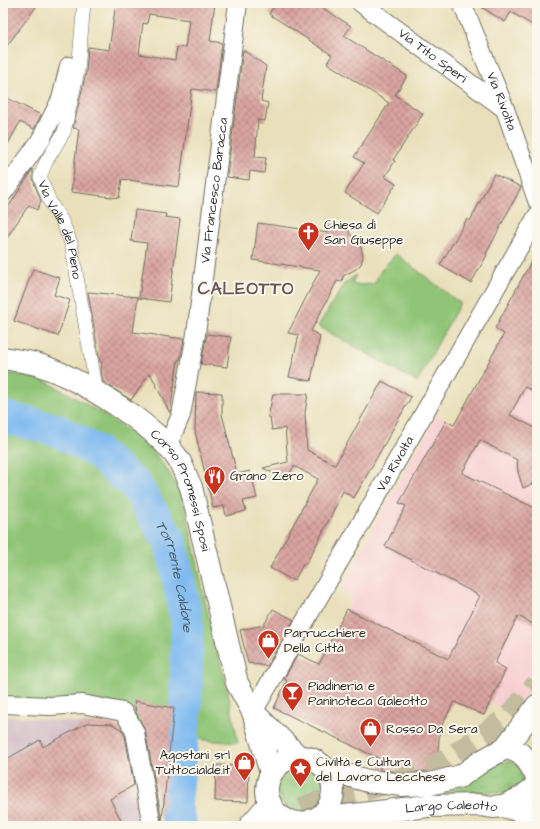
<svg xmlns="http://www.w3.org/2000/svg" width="540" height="829" viewBox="0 0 540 829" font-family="'Architects Daughter',sans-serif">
<defs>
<pattern id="grass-tufts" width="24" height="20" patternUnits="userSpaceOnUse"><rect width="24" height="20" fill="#90c577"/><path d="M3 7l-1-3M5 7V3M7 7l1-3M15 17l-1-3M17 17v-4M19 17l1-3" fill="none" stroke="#7ca967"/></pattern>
<pattern id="building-cross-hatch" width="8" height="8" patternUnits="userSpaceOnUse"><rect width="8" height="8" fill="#daa4a0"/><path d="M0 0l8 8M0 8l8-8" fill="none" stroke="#b18683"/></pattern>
</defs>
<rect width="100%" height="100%" fill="#fbf7ec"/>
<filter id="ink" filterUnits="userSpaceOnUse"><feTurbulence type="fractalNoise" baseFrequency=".025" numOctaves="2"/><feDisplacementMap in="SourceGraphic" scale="8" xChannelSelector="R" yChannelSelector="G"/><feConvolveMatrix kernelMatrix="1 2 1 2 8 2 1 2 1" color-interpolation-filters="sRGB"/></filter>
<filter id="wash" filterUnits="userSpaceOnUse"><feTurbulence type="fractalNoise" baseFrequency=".012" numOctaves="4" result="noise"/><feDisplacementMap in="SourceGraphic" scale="16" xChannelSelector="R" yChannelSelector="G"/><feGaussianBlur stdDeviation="0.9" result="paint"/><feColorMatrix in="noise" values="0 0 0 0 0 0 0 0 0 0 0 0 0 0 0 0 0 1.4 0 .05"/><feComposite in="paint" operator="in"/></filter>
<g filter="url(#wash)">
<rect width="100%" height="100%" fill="#e9e0bb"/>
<!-- built -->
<polygon fill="#f7cfd1" points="537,251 537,683 509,712 423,665 319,664 353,597 341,590 383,510 437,415 454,425 504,334 495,328"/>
<!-- industrial -->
<polygon fill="#d2bdc6" points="3,715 80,723 112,724 122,730 127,739 137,784 142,826 3,826"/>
<!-- grass -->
<g fill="url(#grass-tufts)" stroke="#5e7851">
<path d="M507,761C510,761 513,762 515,764C525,771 525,787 514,792C507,796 497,792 489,792C474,791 458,794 442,794L443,792L468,783L498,764Z"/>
<circle cx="301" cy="787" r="25"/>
<polygon points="520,821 537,826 503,826 504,822"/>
</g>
<!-- park -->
<g fill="#90c577" stroke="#5e7851">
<polygon points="396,254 460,303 417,382 318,326 345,283 356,275 352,283 356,285 374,284 382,269"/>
<polygon points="3,373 22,375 47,382 69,394 106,416 131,433 155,454 170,474 181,494 188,520 208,614 228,692 238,743 182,738 171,735 133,731 128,719 3,697"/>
</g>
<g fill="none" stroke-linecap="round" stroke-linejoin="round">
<!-- river -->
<path stroke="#7eb9f0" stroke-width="33" id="s1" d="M3,417L57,430L97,452L136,486L171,543L187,622L186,702L175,807L181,826"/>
</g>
<g id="blocks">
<!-- building -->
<g fill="url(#building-cross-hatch)" fill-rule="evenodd">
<polygon points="3,3 39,3 3,51"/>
<path d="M116,3L133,6V3H215L210,41L222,43L216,92L192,89L179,187L122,179L119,198L71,192L79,129L73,128L86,73L88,47L109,50ZM149,14L189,20L185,48L177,47L175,60L139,54L143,23L147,24Z"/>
<polygon points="276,3 315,3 351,26 344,36 407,76 395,95 423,114 393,160 395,161 385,177 396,184 377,213 345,193 364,163 354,157 389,103 327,63 332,55 269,14"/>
<polygon points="475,3 537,3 537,28 511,12 505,22"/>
<polygon points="243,50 266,66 261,101 268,103 265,121 258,120 255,157 266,158 264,173 250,171 249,180 227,177"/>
<polygon points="3,96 41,115 34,129 20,122 3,153"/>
<polygon points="33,169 33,180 41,201 37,210 29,205 3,243 3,215"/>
<polygon points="494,174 521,187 486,254 487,255 471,283 440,265 467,219 470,221"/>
<polygon points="135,210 166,214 165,217 180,219 169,302 139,298 147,243 131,241"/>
<polygon points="258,223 329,233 330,223 350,226 349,233 357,241 361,247 363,257 361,264 356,269 343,276 342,282 337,281 311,331 320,336 311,381 289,377 299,335 288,333 320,270 253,260"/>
<polygon points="537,251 537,393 525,387 510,415 537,429 537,482 523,488 518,472 517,460 480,440 462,473 537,509 537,626 518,616 495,663 506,669 484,715 454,702 440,729 437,761 430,761 430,771 403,772 380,770 380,759 274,708 287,680 284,679 298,654 319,664 347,609 448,659 480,596 385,546 406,506 399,503 446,421 454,425 504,334 495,328"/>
<polygon points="33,269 60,278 54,295 70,300 58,336 14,321"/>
<polygon points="88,292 138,297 133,332 184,339 180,360 178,360 170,413 150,373 131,400 103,382 101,369 102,362 100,362"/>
<polygon points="207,334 231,337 227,367 201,364"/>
<polygon points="382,381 411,397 354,498 343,491 324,530 306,564 304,563 294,581 270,568 318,479 294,466 286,480 263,468 288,462 285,428 272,430 270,417 268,417 273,394 308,394 305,413 307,450 335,465"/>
<polygon points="196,392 222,393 222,414 237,474 250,471 257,498 243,501 246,511 226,516 224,506 213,508 195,431"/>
<polygon points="273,609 294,620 267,666 248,663 240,630 264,625"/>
<polygon points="134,701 174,708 162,820 145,730 136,713"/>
<polygon points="87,723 112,724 121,729 125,736 134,785 110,799 124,826 3,826 3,761 40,740 43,747"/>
<polygon points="216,765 249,766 248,802 215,801"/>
</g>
</g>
</g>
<g filter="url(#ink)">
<use href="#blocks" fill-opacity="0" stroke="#6e6a5d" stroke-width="1"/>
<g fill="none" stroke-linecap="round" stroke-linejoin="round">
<!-- trunk-tunnel -->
<polyline stroke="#c3bc9e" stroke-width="22" stroke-dasharray="22 11" stroke-linecap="butt" points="274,826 290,814 312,804 379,786 431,769 470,744 509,716 537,684"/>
<defs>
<g id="pedestrian">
<path id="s2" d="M84,3L78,71L64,132L46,162L40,177L50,202L62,221L71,243L97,393"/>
</g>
<g id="minor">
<path id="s3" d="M361,3L505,109"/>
<path id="s4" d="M462,3L505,109L537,200"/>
<polyline points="3,193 40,141 61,99 69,66"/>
<path id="s5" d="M167,447L181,415L196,334L238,3"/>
<polyline points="3,704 50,706 82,704 123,712 128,719 135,732 152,826"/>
<path id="s6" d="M253,712L537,216"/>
</g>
<g id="tertiary">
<path id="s7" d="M3,358C14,360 26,361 36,364C78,377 157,425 180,462C184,470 187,479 191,487L237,683L253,712L271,773"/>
<polyline points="255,714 298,756"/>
<polyline points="505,748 537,706"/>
<circle cx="300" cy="790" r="33"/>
<path d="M326,769L368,781L403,785L430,784L461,776L482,761L505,748C524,751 529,762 537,777"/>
<polyline points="503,806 537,815"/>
<path id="s8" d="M312,820L428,806L480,805L493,807L503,806L521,798L537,785"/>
<polyline points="250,826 270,803"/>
</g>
</defs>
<!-- pedestrian casing -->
<use href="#pedestrian" stroke="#6e6a5d" stroke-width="14"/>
<!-- minor casing -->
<use href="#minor" stroke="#6e6a5d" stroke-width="20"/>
<!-- tertiary casing -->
<use href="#tertiary" stroke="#6e6a5d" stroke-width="24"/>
<!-- pedestrian -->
<use href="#pedestrian" stroke="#fff" stroke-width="13"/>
<!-- minor -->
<use href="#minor" stroke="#fff" stroke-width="18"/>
<!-- tertiary -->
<use href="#tertiary" stroke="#fff" stroke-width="22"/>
</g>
</g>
<!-- icons -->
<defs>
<symbol id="church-pin" viewBox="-11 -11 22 30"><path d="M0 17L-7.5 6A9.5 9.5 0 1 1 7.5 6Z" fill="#c8321e" stroke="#fbf7ec"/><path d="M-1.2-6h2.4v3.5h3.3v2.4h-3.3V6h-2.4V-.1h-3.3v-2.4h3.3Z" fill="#fff"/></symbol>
<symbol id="restaurant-pin" viewBox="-11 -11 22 30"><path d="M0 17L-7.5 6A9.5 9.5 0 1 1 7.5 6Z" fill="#c8321e" stroke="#fbf7ec"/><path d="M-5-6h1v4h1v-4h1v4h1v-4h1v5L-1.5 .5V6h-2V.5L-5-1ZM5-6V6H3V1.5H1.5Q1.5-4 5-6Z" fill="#fff"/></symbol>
<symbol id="shop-pin" viewBox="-11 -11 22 30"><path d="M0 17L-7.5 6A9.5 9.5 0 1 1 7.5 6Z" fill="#c8321e" stroke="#fbf7ec"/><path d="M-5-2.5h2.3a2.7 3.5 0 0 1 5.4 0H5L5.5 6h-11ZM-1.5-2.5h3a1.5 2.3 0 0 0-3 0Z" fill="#fff"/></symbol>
<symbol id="bar-pin" viewBox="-11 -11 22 30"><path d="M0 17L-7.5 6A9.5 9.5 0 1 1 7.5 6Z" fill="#c8321e" stroke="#fbf7ec"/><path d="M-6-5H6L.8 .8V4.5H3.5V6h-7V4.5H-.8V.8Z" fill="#fff"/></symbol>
<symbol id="sight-pin" viewBox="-11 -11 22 30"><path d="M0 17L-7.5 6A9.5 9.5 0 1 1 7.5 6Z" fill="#c8321e" stroke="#fbf7ec"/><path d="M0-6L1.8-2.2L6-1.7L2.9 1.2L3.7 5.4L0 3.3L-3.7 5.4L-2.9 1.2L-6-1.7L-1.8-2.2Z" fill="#fff"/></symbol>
</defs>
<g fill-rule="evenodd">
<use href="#church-pin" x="296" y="220" width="25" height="34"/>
<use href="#restaurant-pin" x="202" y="464" width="25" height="34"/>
<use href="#shop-pin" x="256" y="628" width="25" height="34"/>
<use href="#bar-pin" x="280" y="680" width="25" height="34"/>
<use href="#shop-pin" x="358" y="716" width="25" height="34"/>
<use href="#shop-pin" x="232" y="750" width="25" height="34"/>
<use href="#sight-pin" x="288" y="756" width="25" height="34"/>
</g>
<g text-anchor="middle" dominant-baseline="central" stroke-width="4" stroke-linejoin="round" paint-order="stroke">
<!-- street labels -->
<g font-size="13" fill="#2b2b2b" stroke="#fbf7ec">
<text stroke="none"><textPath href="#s3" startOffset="89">Via Tito Speri</textPath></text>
<text stroke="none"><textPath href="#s4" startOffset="106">Via Rivolta</textPath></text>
<text stroke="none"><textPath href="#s5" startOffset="262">Via Francesco Baracca</textPath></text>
<text stroke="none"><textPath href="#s2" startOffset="239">Via Valle del Pieno</textPath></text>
<text stroke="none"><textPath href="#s6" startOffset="286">Via Rivolta</textPath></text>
<text stroke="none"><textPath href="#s7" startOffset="236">Corso Promessi Sposi</textPath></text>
<text stroke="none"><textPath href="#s8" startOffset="140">Largo Caleotto</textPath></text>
</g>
<!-- poi labels -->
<g font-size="13" fill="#2b2b2b" stroke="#fbf7ec" text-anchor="start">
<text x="324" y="225">Chiesa di<tspan x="324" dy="15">San Giuseppe</tspan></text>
<text x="230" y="476">Grano Zero</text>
<text x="284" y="633">Parrucchiere<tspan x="284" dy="15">Della Città</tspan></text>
<text x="308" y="686">Piadineria e<tspan x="308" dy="15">Paninoteca Galeotto</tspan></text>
<text x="386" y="729">Rosso Da Sera</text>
<text x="230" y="755" text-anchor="end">Agostani srl<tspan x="230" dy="15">Tuttocialde.it</tspan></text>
<text x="316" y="762">Civiltà e Cultura<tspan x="316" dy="15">del Lavoro Lecchese</tspan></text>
</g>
<!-- water labels -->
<g font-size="14" font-style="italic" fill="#445666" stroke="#fbf7ec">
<text stroke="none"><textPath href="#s1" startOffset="253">Torrente Caldone</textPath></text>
</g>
<!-- district labels -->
<g font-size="17" font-weight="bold" letter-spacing="1" fill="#685554" stroke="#fbf7ec">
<text x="246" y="289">CALEOTTO</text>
</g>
</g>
<!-- margin -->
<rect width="540" height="829" fill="none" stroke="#fbf7ec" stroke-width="16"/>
</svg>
